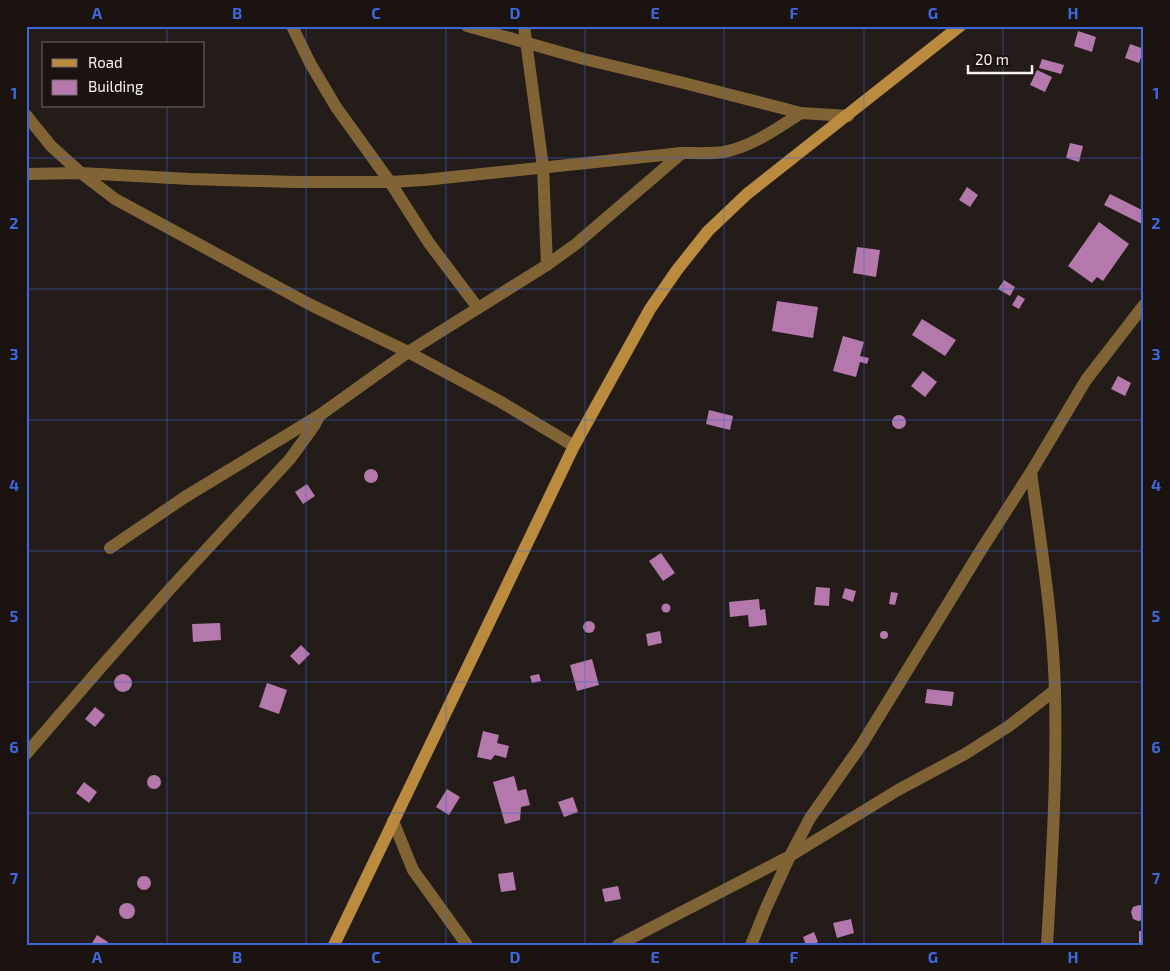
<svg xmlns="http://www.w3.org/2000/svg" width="1170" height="971" viewBox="0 0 1170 971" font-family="'Exo 2',sans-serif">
<rect width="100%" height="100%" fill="#241c18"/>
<!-- building -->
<g fill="#b478ac">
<polygon points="1078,31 1096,37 1092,52 1074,46"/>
<polygon points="1130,44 1144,49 1139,63 1125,58"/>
<polygon points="1042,59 1064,65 1061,74 1039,68"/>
<polygon points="1037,70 1052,77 1045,92 1030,85"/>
<polygon points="1070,143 1083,146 1079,162 1066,158"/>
<polygon points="967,187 978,195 970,207 959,200"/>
<polygon points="1110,194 1144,211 1144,225 1104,205"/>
<polygon points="1099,222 1129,244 1103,281 1097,277 1092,283 1068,266"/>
<polygon points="857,247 880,250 876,277 853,273"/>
<polygon points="1004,280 1015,287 1010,296 998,289"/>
<polygon points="1018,295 1025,299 1019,309 1012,305"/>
<polygon points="777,301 818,307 813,338 772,331"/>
<polygon points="922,319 956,340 945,356 912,335"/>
<polygon points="843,336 864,342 860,356 869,358 867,364 860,362 856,377 833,371"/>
<polygon points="923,371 937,382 925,397 911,386"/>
<polygon points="1118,376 1131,383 1125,396 1111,389"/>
<polygon points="709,410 733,416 730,430 706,424"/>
<circle cx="899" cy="422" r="7"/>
<circle cx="371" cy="476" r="7"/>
<polygon points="307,484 315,496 303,504 295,492"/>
<polygon points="661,553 675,573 663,581 649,561"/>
<polygon points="816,587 830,588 829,606 814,605"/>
<polygon points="845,588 856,591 853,602 842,598"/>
<polygon points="891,592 898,593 895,605 889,604"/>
<polygon points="759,599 760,610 765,609 767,625 749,627 748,615 730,617 729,602"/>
<circle cx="666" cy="608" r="4.5"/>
<circle cx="589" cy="627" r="6"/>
<polygon points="220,623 221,640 193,642 192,624"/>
<polygon points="660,631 662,643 648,646 646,634"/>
<circle cx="884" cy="635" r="4"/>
<polygon points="301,645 310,654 299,665 290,656"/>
<polygon points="592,659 599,685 577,691 570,665"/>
<polygon points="539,674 541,681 532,683 530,676"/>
<circle cx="123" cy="683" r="9"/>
<polygon points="267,683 287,690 279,714 259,707"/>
<polygon points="927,689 954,692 952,706 925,703"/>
<polygon points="95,707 105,715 95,727 85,719"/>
<polygon points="483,731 499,735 497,743 509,746 506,758 495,755 491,760 477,757"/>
<circle cx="154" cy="782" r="7"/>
<polygon points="514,776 518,791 526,789 530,805 521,807 520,820 505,824 493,782"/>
<polygon points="84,782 97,792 89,803 76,793"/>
<polygon points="447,789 460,797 449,815 436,807"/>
<polygon points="573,797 578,812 564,817 558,802"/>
<polygon points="513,872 516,890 501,892 498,874"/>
<circle cx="144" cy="883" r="7"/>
<polygon points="618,886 621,899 605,902 602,889"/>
<circle cx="127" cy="911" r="8"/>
<polygon points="1139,905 1144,906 1144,920 1138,921 1133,919 1131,912 1133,907"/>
<polygon points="851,919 854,933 837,938 833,923"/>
<rect x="1139" y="931" width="5" height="14"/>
<polygon points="814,932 818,942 812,945 806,945 803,937"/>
<polygon points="97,935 108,942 106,945 91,945"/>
</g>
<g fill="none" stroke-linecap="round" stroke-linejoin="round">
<!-- street -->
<g stroke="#816436" stroke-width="12">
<polyline points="292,26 310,63 336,107 390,182 429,243 478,308"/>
<polyline points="467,26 584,59 684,83 801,113 848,116"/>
<polyline points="524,26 543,167 547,265"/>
<polyline points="26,115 51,146 81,173 115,199 309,304 408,352 547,265 576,244 682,153"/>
<path d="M26,174L81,173L190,179L295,182H390L424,180L682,153C695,153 711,154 724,152C753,146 776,129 801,113"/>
<path d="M1031,472C1041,545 1053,618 1055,691C1057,776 1052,860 1047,945"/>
<polyline points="110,548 185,497 320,415"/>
<polyline points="26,754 95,674 170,589 290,459 314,426 320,415 408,352 501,402 574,446"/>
<polyline points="393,821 413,870 467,945"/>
<polyline points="618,945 790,856 898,790 965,754 1009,726 1055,690"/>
<polyline points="751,945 766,908 790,856 810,818 862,744 981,550 1031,472 1086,380 1144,305"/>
</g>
<!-- secondary -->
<polyline stroke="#ba8b3e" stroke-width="12" points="334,945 574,446 650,309 677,270 708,231 747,194 960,26"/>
</g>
<!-- grid -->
<path fill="none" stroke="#3e67db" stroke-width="1" stroke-opacity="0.55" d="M167,26V44M306,26V945M446,26V945M585,26V945M724,26V945M864,26V945M1003,26V945M167,106V945M26,158H1144M26,289H1144M26,420H1144M26,551H1144M26,682H1144M26,813H1144"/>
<!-- border -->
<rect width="1170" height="971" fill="none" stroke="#1b130f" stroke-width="55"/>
<!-- legend -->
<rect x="42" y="42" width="162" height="65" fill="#1b130f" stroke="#746d69"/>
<rect x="52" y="59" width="25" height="8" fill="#ba8b3e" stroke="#746d69"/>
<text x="88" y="68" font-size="15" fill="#f9f3ef">Road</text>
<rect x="52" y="80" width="25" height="15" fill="#b478ac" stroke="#746d69"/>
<text x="88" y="92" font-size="15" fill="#f9f3ef">Building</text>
<!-- scale -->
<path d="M968 65v8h64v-8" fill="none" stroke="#f9f3ef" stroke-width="2.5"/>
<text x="975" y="65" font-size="15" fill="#f9f3ef" stroke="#1b130f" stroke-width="4" paint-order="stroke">20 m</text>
<rect x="28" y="28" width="1114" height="916" fill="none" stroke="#3e67db" stroke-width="2"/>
<g font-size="16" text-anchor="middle" font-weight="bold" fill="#3e67db">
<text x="97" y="19">A</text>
<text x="237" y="19">B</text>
<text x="376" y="19">C</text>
<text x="515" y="19">D</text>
<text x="655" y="19">E</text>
<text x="794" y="19">F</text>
<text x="933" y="19">G</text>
<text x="1073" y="19">H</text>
<text x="14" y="99">1</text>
<text x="1156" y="99">1</text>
<text x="14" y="229">2</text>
<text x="1156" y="229">2</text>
<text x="14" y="360">3</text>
<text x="1156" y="360">3</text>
<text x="14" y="491">4</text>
<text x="1156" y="491">4</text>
<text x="14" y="622">5</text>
<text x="1156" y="622">5</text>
<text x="14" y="753">6</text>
<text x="1156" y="753">6</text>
<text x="14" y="884">7</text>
<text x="1156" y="884">7</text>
<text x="97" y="963">A</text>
<text x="237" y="963">B</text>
<text x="376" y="963">C</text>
<text x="515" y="963">D</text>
<text x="655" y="963">E</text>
<text x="794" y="963">F</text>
<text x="933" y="963">G</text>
<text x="1073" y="963">H</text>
</g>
</svg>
